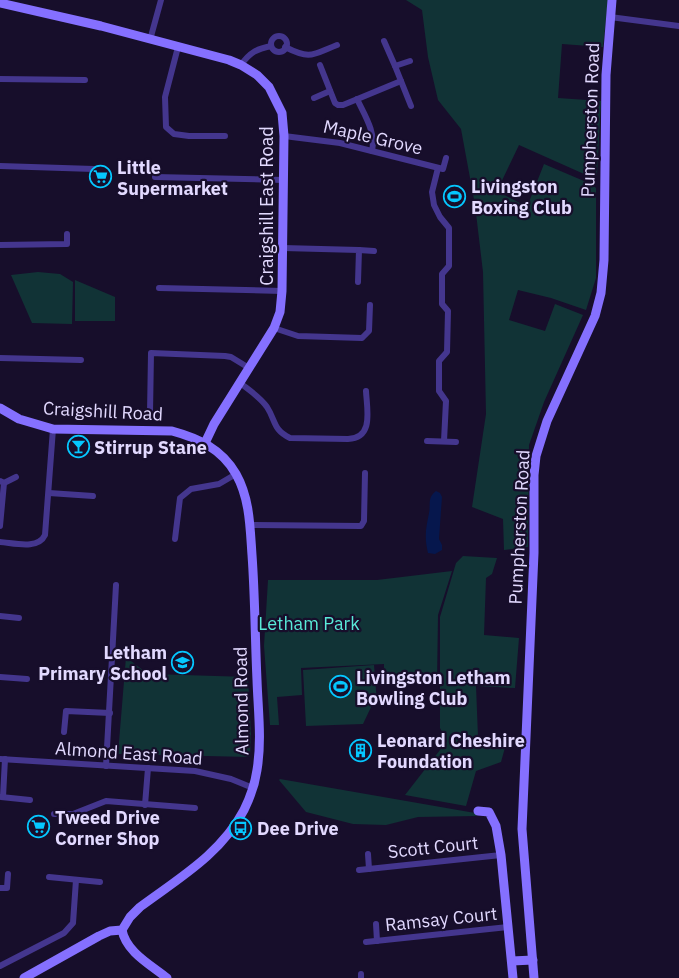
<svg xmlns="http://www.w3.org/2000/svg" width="679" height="978" viewBox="0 0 679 978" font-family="'IBM Plex Sans',sans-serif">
<rect width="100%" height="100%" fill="#170e2b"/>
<!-- green -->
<g fill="#113336">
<polygon points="406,0 608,0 603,47 562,44 558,98 601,101 597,175 593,178 519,145 497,191 527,207 544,164 591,184 596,188 596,278 586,310 551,298 518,290 509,320 545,331 555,304 583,315 544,402 529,445 528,547 504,550 503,519 472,507 486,414 483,272 475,205 461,129 438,100 428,57 422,10"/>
<polygon points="38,272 60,274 73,282 72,324 32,323 11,275"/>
<polygon points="75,280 115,297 115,321 75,321"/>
<polygon points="463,556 497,558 492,574 486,578 484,635 519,638 515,688 476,686 478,737 506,744 501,762 476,771 466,806 405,795 447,741 440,728 440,617 456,563"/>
<polygon points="452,571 438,615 437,682 384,685 384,664 301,668 302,695 277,697 279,725 270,725 264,646 268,580 377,580"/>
<polygon points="126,657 144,671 151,674 248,677 251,734 250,757 118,754"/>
<polygon points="374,665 377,703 372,705 363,724 306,726 303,670"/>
<polygon points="280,779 475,813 477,816 418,817 386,825 353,824 306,812 279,780"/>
</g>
<!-- water -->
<path fill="#06174d" d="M436,491L440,493L442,497L439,539L442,545V550L435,554L428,553C424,537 426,528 429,513C431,503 427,498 436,491Z"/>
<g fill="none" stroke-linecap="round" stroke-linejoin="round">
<!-- street -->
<g stroke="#44368e" stroke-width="6">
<polyline points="610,17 679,26"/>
<circle cx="279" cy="44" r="8"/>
<polyline points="150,40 161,0"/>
<polyline points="384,41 395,66 411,106"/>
<polyline points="178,47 165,97 166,127 174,134 189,136 225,136"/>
<path d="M285,47C311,60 312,55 337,45"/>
<path d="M241,65C250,52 257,49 271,46"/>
<polyline points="320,65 335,103 338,105 343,105 401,81"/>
<polyline points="395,66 410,61"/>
<polyline points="0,79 85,80"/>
<polyline points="314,98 330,91"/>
<path d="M357,99C365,116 376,132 372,151"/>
<polyline points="284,136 340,143 443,169 446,158"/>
<polyline points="0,166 94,169"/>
<polyline points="438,168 432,192 434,205 440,217 449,228 449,266 442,274 442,304 448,311 447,352 439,361 439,391 446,401 444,441"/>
<polyline points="155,177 284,180"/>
<polyline points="0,245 67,244 67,234"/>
<polyline points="283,248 359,250 358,282"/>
<polyline points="359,250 374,251"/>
<polyline points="159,288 282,291"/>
<polyline points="274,328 298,336 362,338 369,331 370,305"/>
<polyline points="0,358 81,360"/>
<path d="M240,383C249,390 260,397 267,407C276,421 273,430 290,438L348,439C374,438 367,410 366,391"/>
<polyline points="150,413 151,353 225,356 231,357 249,368"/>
<polyline points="427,441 456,442"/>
<polyline points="0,481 4,483 0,526"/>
<polyline points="4,483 16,477"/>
<polyline points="49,493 93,496"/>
<polyline points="250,525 361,526 364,521 365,473"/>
<polyline points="175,539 180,498 191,489 219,484 236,474"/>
<path d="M0,542C14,543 38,550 45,535L53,429"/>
<polyline points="0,616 19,618"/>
<polyline points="0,677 27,679"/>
<polyline points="64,732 66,711 110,713"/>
<polyline points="0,759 195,771 231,779 253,788"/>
<polyline points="106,766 116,585"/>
<polyline points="1,797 30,800"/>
<polyline points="3,797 5,759"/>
<polyline points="145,805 148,768"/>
<polyline points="54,814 73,814 106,801 195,808"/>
<polyline points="368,854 369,869"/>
<polyline points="359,870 501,855"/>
<polyline points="49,877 100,882"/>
<polyline points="0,888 7,888 8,874"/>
<polyline points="376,924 377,941"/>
<polyline points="366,942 508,927"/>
<polyline points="0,966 64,933 73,923 76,880"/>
<polyline points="361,974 361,978"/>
</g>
<!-- secondary -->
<g stroke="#8570ff" stroke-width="9">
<polyline points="0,3 101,26 229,60 241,65 257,75 269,87 282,113 284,136 282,291 280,312 274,328 214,424 205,443"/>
<path d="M0,408L19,419L53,429L172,431C198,438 222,449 236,474C250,499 250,527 252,555C255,596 255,638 257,680C258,710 262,740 257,770C255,784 250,798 244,810C221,854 179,878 140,907L130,917L122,930L110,931L99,936L24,978"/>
<polyline points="478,811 489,812 496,826 501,855 513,978"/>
<path d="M122,930C126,952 151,965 167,978"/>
<polyline points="512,961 533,960"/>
<polyline points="534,978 522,829 534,553 534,475 536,456 547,421 595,316 601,293 604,260 606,75 612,0"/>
</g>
</g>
<!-- icons -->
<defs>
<symbol id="supermarket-ring" viewBox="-11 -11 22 22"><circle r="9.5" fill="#170e2b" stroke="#05c7ff" stroke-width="1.5"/><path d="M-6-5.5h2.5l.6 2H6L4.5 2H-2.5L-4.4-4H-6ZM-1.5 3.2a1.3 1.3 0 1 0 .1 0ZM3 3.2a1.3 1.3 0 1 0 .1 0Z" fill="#05c7ff"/></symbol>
<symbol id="stadium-ring" viewBox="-11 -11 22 22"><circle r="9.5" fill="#170e2b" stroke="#05c7ff" stroke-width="1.5"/><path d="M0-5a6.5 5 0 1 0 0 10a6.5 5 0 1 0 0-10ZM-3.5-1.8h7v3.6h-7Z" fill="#05c7ff"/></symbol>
<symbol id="bar-ring" viewBox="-11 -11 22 22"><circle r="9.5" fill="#170e2b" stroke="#05c7ff" stroke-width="1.5"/><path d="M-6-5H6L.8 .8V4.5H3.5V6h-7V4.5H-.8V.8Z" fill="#05c7ff"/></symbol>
<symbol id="school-ring" viewBox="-11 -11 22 22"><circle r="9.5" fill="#170e2b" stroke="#05c7ff" stroke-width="1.5"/><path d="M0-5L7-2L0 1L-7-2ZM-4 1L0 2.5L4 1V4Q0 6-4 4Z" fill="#05c7ff"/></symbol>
<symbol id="building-ring" viewBox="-11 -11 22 22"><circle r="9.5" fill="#170e2b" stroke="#05c7ff" stroke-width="1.5"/><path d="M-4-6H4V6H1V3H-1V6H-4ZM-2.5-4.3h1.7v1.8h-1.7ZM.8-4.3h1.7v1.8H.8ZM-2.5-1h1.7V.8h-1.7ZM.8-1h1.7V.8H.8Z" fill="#05c7ff"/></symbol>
<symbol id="bus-ring" viewBox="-11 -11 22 22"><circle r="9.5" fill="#170e2b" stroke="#05c7ff" stroke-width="1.5"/><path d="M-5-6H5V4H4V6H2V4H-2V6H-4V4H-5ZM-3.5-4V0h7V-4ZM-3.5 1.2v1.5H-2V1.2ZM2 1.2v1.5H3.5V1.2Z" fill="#05c7ff"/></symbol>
</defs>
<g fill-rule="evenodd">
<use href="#supermarket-ring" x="88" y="164" width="25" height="25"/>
<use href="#stadium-ring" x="442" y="184" width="25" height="25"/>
<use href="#bar-ring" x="66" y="434" width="25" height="25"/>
<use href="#school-ring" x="170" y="650" width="25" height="25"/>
<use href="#stadium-ring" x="328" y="674" width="25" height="25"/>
<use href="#building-ring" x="348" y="738" width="25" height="25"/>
<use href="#supermarket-ring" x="26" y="814" width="25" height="25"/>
<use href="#bus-ring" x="228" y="816" width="25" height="25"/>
</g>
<g text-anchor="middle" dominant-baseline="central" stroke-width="4.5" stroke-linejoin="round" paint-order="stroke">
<!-- street labels -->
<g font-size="18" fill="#e2d9ff" stroke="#170e2b">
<text transform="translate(590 120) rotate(-88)">Pumpherston Road</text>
<text transform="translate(373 137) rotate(13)">Maple Grove</text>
<text transform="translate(266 206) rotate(-90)">Craigshill East Road</text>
<text transform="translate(103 411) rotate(3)">Craigshill Road</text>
<text transform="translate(519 527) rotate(-87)">Pumpherston Road</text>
<text transform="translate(241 701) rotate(-91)">Almond Road</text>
<text transform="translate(129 753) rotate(4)">Almond East Road</text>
<text transform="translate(433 847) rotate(-6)">Scott Court</text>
<text transform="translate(441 919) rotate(-6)">Ramsay Court</text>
</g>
<!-- poi labels -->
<g font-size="18" font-weight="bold" fill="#e2d9ff" stroke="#170e2b" text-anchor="start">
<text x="117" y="167">Little<tspan x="117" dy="21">Supermarket</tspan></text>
<text x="471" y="186">Livingston<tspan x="471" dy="21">Boxing Club</tspan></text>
<text x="94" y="447">Stirrup Stane</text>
<text x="167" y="652" text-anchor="end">Letham<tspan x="167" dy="21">Primary School</tspan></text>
<text x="356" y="677">Livingston Letham<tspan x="356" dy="21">Bowling Club</tspan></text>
<text x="377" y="740">Leonard Cheshire<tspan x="377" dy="21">Foundation</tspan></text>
<text x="55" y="817">Tweed Drive<tspan x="55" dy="21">Corner Shop</tspan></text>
<text x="257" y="828">Dee Drive</text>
</g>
<!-- park labels -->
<g font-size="18" fill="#59ead8" stroke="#170e2b">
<text x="309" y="623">Letham Park</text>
</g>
</g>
</svg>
